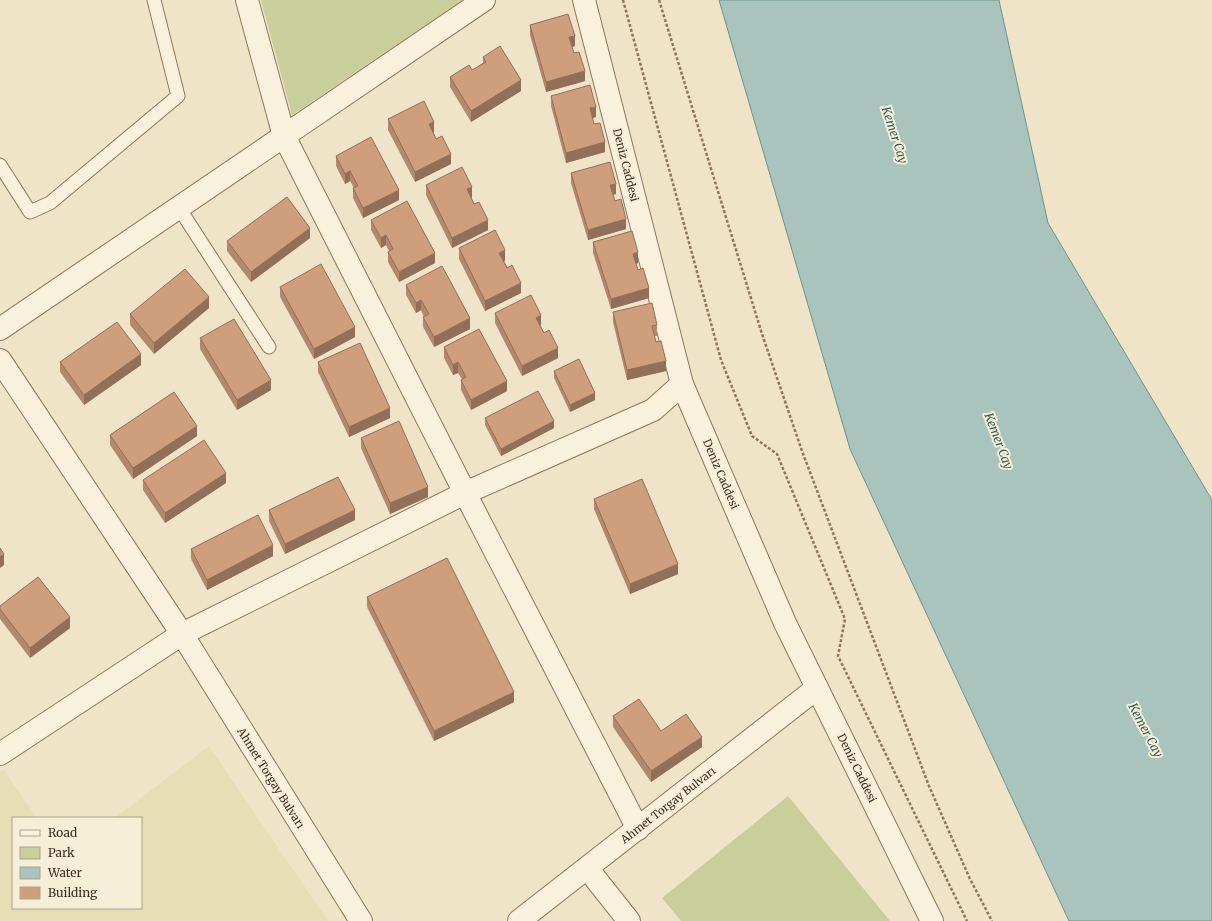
<svg xmlns="http://www.w3.org/2000/svg" width="1212" height="921" viewBox="0 0 1212 921" font-family="Merriweather,serif">
<rect width="100%" height="100%" fill="#f0e4c8"/>
<!-- farmland -->
<polygon fill="#e6deb5" points="209,746 328,921 0,921 0,772 4,770 37,818 13,818 13,908 141,908 141,818 115,818"/>
<!-- green -->
<g fill="#c9cf9b">
<polygon points="261,0 463,0 292,115"/>
<polygon points="788,796 890,921 681,921 662,898"/>
</g>
<!-- water -->
<polygon fill="#a9c4bc" stroke="#6f938a" points="719,0 999,0 1048,223 1212,500 1212,921 1069,921 850,449"/>
<g fill="none" stroke-linecap="round" stroke-linejoin="round">
<defs>
<g id="service">
<polyline points="0,165 30,212 50,203 178,96 154,0"/>
<polyline points="179,208 269,347"/>
</g>
<g id="minor">
<polyline points="247,0 284,136 465,493 638,829"/>
<polyline points="584,0 682,384 785,623 932,921"/>
<polyline points="0,329 484,0"/>
<polyline points="0,360 182,634 465,493 653,410 682,384"/>
<polyline points="0,754 182,634 361,921"/>
<polyline points="587,868 629,921"/>
<polyline points="519,921 817,688"/>
</g>
</defs>
<!-- service casing -->
<use href="#service" stroke="#8d765c" stroke-width="15"/>
<!-- minor casing -->
<use href="#minor" stroke="#8d765c" stroke-width="24"/>
<!-- path -->
<g stroke="#8d765c" stroke-width="2.5" stroke-dasharray="3 2" stroke-linecap="butt">
<polyline points="623,0 721,360 752,436 777,454 845,619 838,656 967,921"/>
<polyline points="659,0 762,334 802,451 929,786 970,879 992,921"/>
</g>
<!-- service -->
<use href="#service" stroke="#faf1dc" stroke-width="13"/>
<!-- minor -->
<use href="#minor" stroke="#faf1dc" stroke-width="22"/>
</g>
<!-- wall -->
<g fill="#b2896c">
<polygon points="530,25 575,46 572,47 585,81 546,92 530,35"/>
<polygon points="483,57 521,91 471,122 450,87 450,77 472,70 483,63"/>
<polygon points="551,96 596,117 592,118 594,124 605,152 566,163 551,106"/>
<polygon points="388,119 434,132 433,132 436,139 451,164 415,182 388,130"/>
<polygon points="336,156 399,200 363,218 353,198 353,188 354,188 350,181 345,184 336,166"/>
<polygon points="571,173 616,194 613,195 615,201 626,229 588,240 571,183"/>
<polygon points="426,185 472,197 471,198 488,230 452,248 426,195"/>
<polygon points="371,220 435,263 399,282 388,262 388,252 389,251 386,245 381,248 371,230"/>
<polygon points="310,238 251,282 227,251 227,241"/>
<polygon points="593,242 638,263 636,264 649,298 611,309 593,253"/>
<polygon points="459,248 505,261 504,261 521,293 485,311 459,259"/>
<polygon points="406,285 470,329 434,347 423,327 423,317 424,317 421,310 416,313 406,295"/>
<polygon points="280,287 355,337 314,359 280,297"/>
<polygon points="209,308 154,354 130,325 130,314"/>
<polygon points="613,312 657,325 657,336 654,336 656,342 666,371 627,380 613,322"/>
<polygon points="495,313 541,325 540,326 558,358 522,376 495,323"/>
<polygon points="200,338 271,390 237,410 200,349"/>
<polygon points="444,347 507,391 471,410 461,390 461,380 462,379 458,373 453,375 444,358"/>
<polygon points="60,362 141,365 84,405 60,372"/>
<polygon points="318,362 390,418 349,437 318,372"/>
<polygon points="554,371 595,400 570,412 554,378"/>
<polygon points="485,418 554,428 501,456 485,425"/>
<polygon points="110,435 197,436 133,479 110,445"/>
<polygon points="361,438 428,497 390,514 361,448"/>
<polygon points="143,480 226,483 165,523 143,490"/>
<polygon points="594,499 678,574 630,594 594,509"/>
<polygon points="269,510 355,520 285,554 269,521"/>
<polygon points="191,549 273,556 207,590 191,559"/>
<polygon points="367,597 514,702 434,741 367,607"/>
<polygon points="0,606 70,628 30,658 0,619"/>
<polygon points="613,716 661,731 702,747 651,782 613,727"/>
</g>
<!-- shaded-wall -->
<g fill="#916f58">
<polygon points="575,36 575,46 569,48 569,37"/>
<polygon points="585,71 585,81 546,92 546,82"/>
<polygon points="521,80 521,91 471,122 471,111"/>
<polygon points="596,107 596,117 590,119 590,108"/>
<polygon points="434,122 434,132 429,135 429,124"/>
<polygon points="605,142 605,152 566,163 566,153"/>
<polygon points="451,154 451,164 415,182 415,172"/>
<polygon points="350,171 350,181 345,184 345,174"/>
<polygon points="616,184 616,194 610,195 610,185"/>
<polygon points="472,187 472,197 467,200 467,189"/>
<polygon points="399,190 399,200 363,218 363,208"/>
<polygon points="626,219 626,229 588,240 588,230"/>
<polygon points="488,220 488,230 452,248 452,238"/>
<polygon points="310,228 310,238 251,282 251,272"/>
<polygon points="386,235 386,245 381,248 381,238"/>
<polygon points="505,250 505,261 499,264 499,253"/>
<polygon points="638,252 638,263 633,265 633,254"/>
<polygon points="435,253 435,263 399,282 399,272"/>
<polygon points="521,283 521,293 485,311 485,301"/>
<polygon points="649,288 649,298 611,309 611,299"/>
<polygon points="209,297 209,308 154,354 154,343"/>
<polygon points="421,300 421,310 416,313 416,303"/>
<polygon points="541,315 541,325 536,328 536,318"/>
<polygon points="470,318 470,329 434,347 434,337"/>
<polygon points="355,327 355,337 314,359 314,349"/>
<polygon points="558,348 558,358 522,376 522,366"/>
<polygon points="141,354 141,365 84,405 84,395"/>
<polygon points="666,361 666,371 627,380 627,370"/>
<polygon points="458,362 458,373 453,375 453,365"/>
<polygon points="271,380 271,390 237,410 237,400"/>
<polygon points="507,381 507,391 471,410 471,400"/>
<polygon points="595,393 595,400 570,412 570,405"/>
<polygon points="390,408 390,418 349,437 349,427"/>
<polygon points="554,421 554,428 501,456 501,449"/>
<polygon points="197,426 197,436 133,479 133,468"/>
<polygon points="226,473 226,483 165,523 165,513"/>
<polygon points="428,487 428,497 390,514 390,503"/>
<polygon points="355,510 355,520 285,554 285,544"/>
<polygon points="273,545 273,556 207,590 207,580"/>
<polygon points="4,554 4,565 0,568 0,557"/>
<polygon points="678,564 678,574 630,594 630,584"/>
<polygon points="70,617 70,628 30,658 30,648"/>
<polygon points="514,692 514,702 434,741 434,731"/>
<polygon points="702,737 702,747 651,782 651,771"/>
</g>
<!-- building -->
<g fill="#cf9f7d" stroke="#916f58">
<polygon points="568,14 575,36 569,37 574,53 579,52 585,71 546,82 530,25"/>
<polygon points="500,46 521,80 471,111 450,77 469,65 472,70 486,62 483,57"/>
<polygon points="590,85 596,107 590,108 594,124 600,123 605,142 566,153 551,96"/>
<polygon points="424,101 434,122 429,124 436,139 442,136 451,154 415,172 388,119"/>
<polygon points="371,137 399,190 363,208 353,188 358,186 350,171 345,174 336,156"/>
<polygon points="610,162 616,184 610,185 615,201 621,199 626,219 588,230 571,173"/>
<polygon points="462,167 472,187 467,189 474,204 479,202 488,220 452,238 426,185"/>
<polygon points="287,197 310,228 251,272 227,241"/>
<polygon points="407,201 435,253 399,272 388,252 393,249 386,235 381,238 371,220"/>
<polygon points="495,230 505,250 499,253 507,268 512,265 521,283 485,301 459,248"/>
<polygon points="632,231 638,252 633,254 638,270 643,268 649,288 611,299 593,242"/>
<polygon points="321,264 355,327 314,349 280,287"/>
<polygon points="442,266 470,318 434,337 423,317 429,314 421,300 416,303 406,285"/>
<polygon points="185,269 209,297 154,343 130,314"/>
<polygon points="531,295 541,315 536,318 544,333 549,330 558,348 522,366 495,313"/>
<polygon points="652,303 657,325 652,326 656,342 661,341 666,361 627,370 613,312"/>
<polygon points="234,319 271,380 237,400 200,338"/>
<polygon points="117,322 141,354 84,395 60,362"/>
<polygon points="479,329 507,381 471,400 461,380 466,377 458,362 453,365 444,347"/>
<polygon points="360,343 390,408 349,427 318,362"/>
<polygon points="579,359 595,393 570,405 554,371"/>
<polygon points="538,391 554,421 501,449 485,418"/>
<polygon points="174,392 197,426 133,468 110,435"/>
<polygon points="399,421 428,487 390,503 361,438"/>
<polygon points="204,440 226,473 165,513 143,480"/>
<polygon points="338,477 355,510 285,544 269,510"/>
<polygon points="642,479 678,564 630,584 594,499"/>
<polygon points="258,515 273,545 207,580 191,549"/>
<polygon points="0,548 4,554 0,557"/>
<polygon points="447,558 514,692 434,731 367,597"/>
<polygon points="38,577 70,617 30,648 0,609 0,606"/>
<polygon points="639,699 661,731 686,714 702,737 651,771 613,716"/>
</g>
<g text-anchor="middle" dominant-baseline="central" stroke-width="4" stroke-linejoin="round" paint-order="stroke">
<!-- street labels -->
<g font-size="11" fill="#3d2e20" stroke="#f7eed8">
<text transform="translate(626 165) rotate(76)">Deniz Caddesi</text>
<text transform="translate(721 474) rotate(67)">Deniz Caddesi</text>
<text transform="translate(857 768) rotate(64)">Deniz Caddesi</text>
<text transform="translate(271 778) rotate(58)">Ahmet Torgay Bulvarı</text>
<text transform="translate(668 805) rotate(-38)">Ahmet Torgay Bulvarı</text>
</g>
<!-- water labels -->
<g font-size="12" font-style="italic" fill="#2f5d5a" stroke="#f7eed8">
<text transform="translate(895 135) rotate(72)">Kemer Cay</text>
<text transform="translate(999 441) rotate(69)">Kemer Cay</text>
<text transform="translate(1146 730) rotate(62)">Kemer Cay</text>
</g>
</g>
<!-- legend -->
<rect x="12" y="817" width="130" height="92" fill="#f7eed8" stroke="#ada18e"/>
<rect x="20" y="830" width="20" height="6" fill="#faf1dc" stroke="#ada18e"/>
<text x="48" y="837" font-size="12" fill="#3d2e20">Road</text>
<rect x="20" y="847" width="20" height="12" fill="#c9cf9b" stroke="#ada18e"/>
<text x="48" y="857" font-size="12" fill="#3d2e20">Park</text>
<rect x="20" y="867" width="20" height="12" fill="#a9c4bc" stroke="#ada18e"/>
<text x="48" y="877" font-size="12" fill="#3d2e20">Water</text>
<rect x="20" y="887" width="20" height="12" fill="#cf9f7d" stroke="#ada18e"/>
<text x="48" y="897" font-size="12" fill="#3d2e20">Building</text>
</svg>
